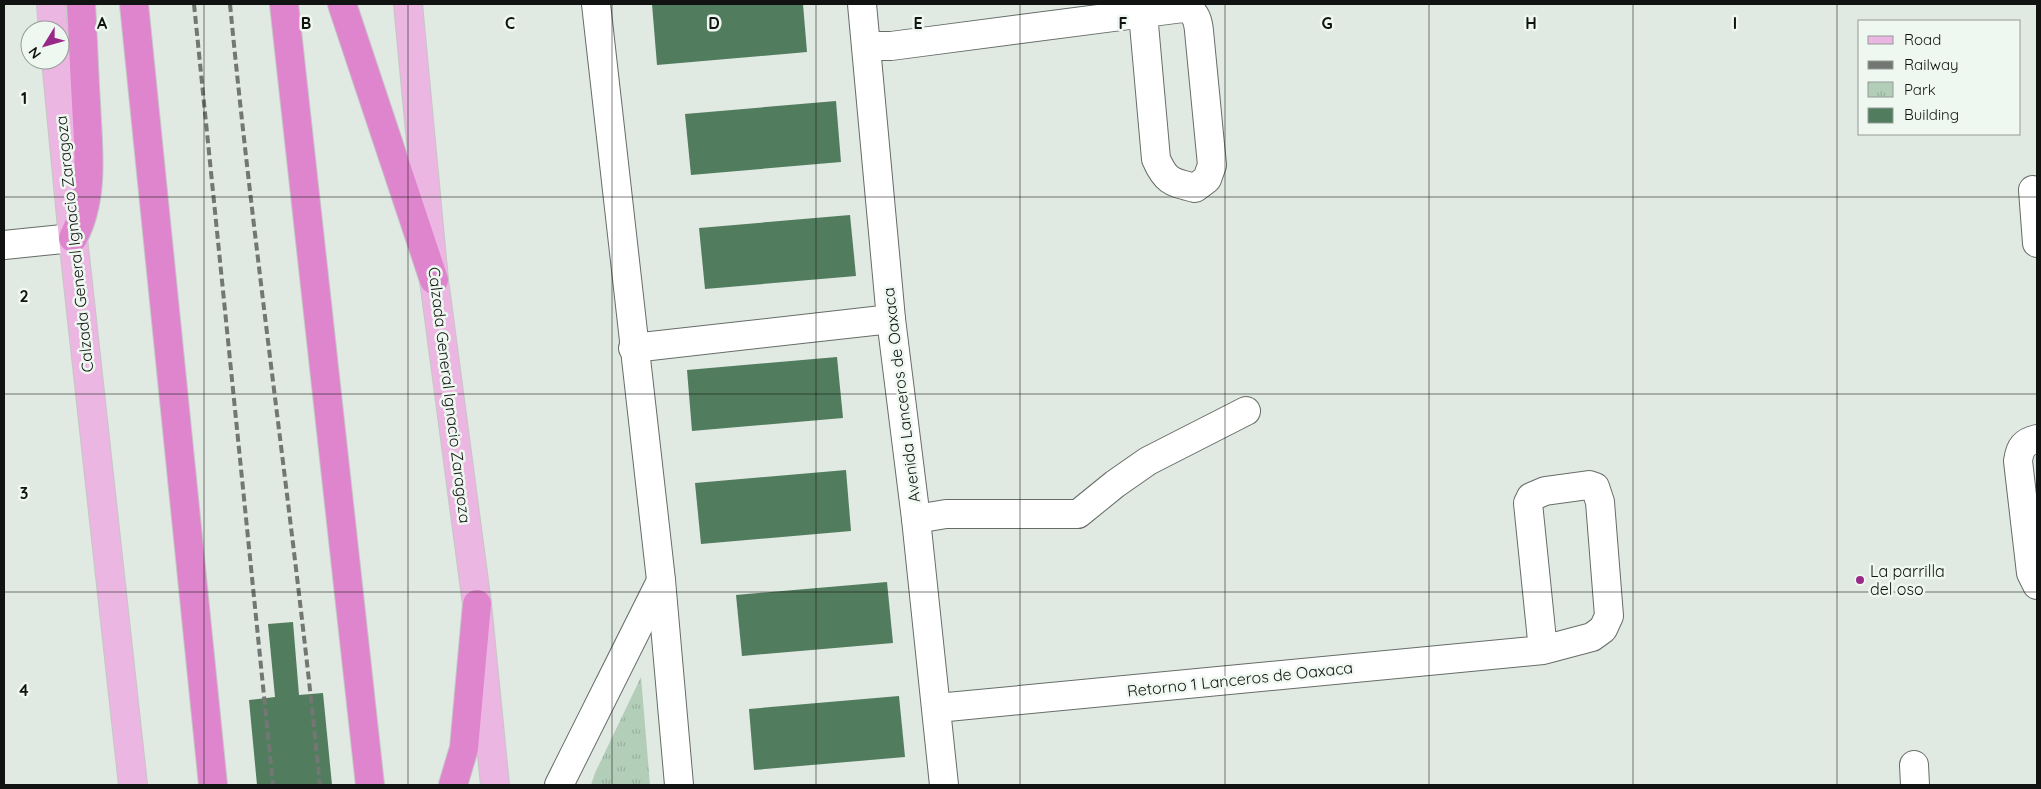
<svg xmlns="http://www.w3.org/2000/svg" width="2041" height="789" viewBox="0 0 2041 789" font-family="Quicksand,sans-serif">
<defs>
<pattern id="park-tufts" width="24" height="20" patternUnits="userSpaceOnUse" patternTransform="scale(1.25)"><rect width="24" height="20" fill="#b2ceb9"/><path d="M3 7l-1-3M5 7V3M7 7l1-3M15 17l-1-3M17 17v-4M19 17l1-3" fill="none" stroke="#98b09e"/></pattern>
</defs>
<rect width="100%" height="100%" fill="#e1e9e3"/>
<!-- park -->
<polygon fill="url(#park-tufts)" points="641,677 650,785 591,785 595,773"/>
<!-- building -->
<g fill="#527c5e">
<polygon points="652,4 803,4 807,52 657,65"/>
<polygon points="836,101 841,162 691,175 685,114"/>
<polygon points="850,215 856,276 705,289 699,228"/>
<polygon points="837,357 843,418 692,431 687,370"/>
<polygon points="846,470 851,531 701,544 695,483"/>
<polygon points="887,582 893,643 742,656 736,595"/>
<polygon points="293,622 299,695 323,693 332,785 257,785 249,700 275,697 268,624"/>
<polygon points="899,696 905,757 754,770 749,709"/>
</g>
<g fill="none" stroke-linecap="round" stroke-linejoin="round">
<defs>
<g id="minor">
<polyline points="596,4 661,580 679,785"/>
<polyline points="862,4 891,319 916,519 944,785"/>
<path d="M867,46H891L1183,8C1195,10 1198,20 1199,31L1212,165L1207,179L1195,188C1172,182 1166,182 1156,159L1143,13"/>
<polyline points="2033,190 2037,243"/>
<polyline points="4,245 73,238"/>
<polyline points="633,348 891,319"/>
<path d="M2037,439C2024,442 2020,447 2018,461L2031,573L2037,585"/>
<polyline points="916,519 946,514 1078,514 1115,484 1148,461 1246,411"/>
<polyline points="937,708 1543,650 1592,637 1603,629 1609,616 1600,502 1595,487 1589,485 1545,491 1531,497 1528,503 1543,650"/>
<polyline points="1914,765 1915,785"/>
<polyline points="559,785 661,581"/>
</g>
<g id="major">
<polyline points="51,4 53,30"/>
<polyline points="408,4 434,280 477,604 495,785"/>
<polyline points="56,60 73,238 133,785"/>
</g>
<g id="highway">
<polyline points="134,4 213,785"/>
<polyline points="284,4 370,785"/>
<polyline points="342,4 434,280"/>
<path d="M73,238C95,197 88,148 86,103C84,70 83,37 81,4"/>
<polyline points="453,785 464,748 477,604"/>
</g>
</defs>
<!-- minor casing -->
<use href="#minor" stroke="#666d68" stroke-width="30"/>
<!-- major casing -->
<use href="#major" stroke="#c6c6c6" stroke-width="30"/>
<!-- highway casing -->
<use href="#highway" stroke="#c6c6c6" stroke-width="30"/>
<!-- minor -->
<use href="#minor" stroke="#fff" stroke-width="28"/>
<!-- major -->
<use href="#major" stroke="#ecb6e2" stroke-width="28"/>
<!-- highway -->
<use href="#highway" stroke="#df85ce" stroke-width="28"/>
<!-- rail -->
<g stroke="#727773" stroke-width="4" stroke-dasharray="8 4" stroke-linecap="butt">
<polyline points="194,4 273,785"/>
<path d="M230,4C255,265 294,524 320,785"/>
</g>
</g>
<!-- grid -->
<path fill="none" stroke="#101311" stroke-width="1" stroke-opacity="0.55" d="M204,4V785M408,4V785M612,4V785M816,4V785M1020,4V785M1225,4V785M1429,4V785M1633,4V785M1837,4V785M4,197H2037M4,394H2037M4,592H2037"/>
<!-- markers -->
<circle fill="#982989" stroke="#eef7f0" stroke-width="2" cx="1860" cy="580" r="5"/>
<g text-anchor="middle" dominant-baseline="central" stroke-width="5" stroke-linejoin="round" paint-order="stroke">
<!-- street labels -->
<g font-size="16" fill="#101311" stroke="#eef7f0">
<text transform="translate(74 244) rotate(-96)">Calzada General Ignacio Zaragoza</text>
<text transform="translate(450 395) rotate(83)">Calzada General Ignacio Zaragoza</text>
<text transform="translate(901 395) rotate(-97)">Avenida Lanceros de Oaxaca</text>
<text transform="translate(1240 679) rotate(-6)">Retorno 1 Lanceros de Oaxaca</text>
</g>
<!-- poi labels -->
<g font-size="16" fill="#101311" stroke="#eef7f0" text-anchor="start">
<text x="1870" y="571">La parrilla<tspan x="1870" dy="18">del oso</tspan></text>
</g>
</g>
<g font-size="16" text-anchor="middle" font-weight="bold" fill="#101311" stroke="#eef7f0" stroke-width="5" stroke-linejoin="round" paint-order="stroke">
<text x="102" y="29">A</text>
<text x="306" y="29">B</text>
<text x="510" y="29">C</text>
<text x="714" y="29">D</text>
<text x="918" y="29">E</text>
<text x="1123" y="29">F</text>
<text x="1327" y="29">G</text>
<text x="1531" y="29">H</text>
<text x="1735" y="29">I</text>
<text x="24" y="104">1</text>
<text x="24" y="302">2</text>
<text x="24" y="499">3</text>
<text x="24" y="696">4</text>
</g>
<!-- border -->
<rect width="2041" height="789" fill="none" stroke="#101311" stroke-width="10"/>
<!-- legend -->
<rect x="1858" y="20" width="162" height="115" fill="#eef7f0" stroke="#959c97"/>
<rect x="1868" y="36" width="25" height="8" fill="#ecb6e2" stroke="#959c97"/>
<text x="1904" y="45" font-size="15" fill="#101311">Road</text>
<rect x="1868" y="61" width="25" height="8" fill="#727773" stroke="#959c97"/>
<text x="1904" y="70" font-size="15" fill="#101311">Railway</text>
<rect x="1868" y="82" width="25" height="15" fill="url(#park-tufts)" stroke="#959c97"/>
<text x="1904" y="95" font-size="15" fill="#101311">Park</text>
<rect x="1868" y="108" width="25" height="15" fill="#527c5e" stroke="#959c97"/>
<text x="1904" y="120" font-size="15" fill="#101311">Building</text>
<!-- north arrow -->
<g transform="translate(45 45) rotate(233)"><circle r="24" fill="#eef7f0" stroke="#959c97"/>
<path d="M0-4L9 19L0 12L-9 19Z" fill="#982989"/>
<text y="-8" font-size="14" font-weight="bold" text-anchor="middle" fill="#101311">N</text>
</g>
</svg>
